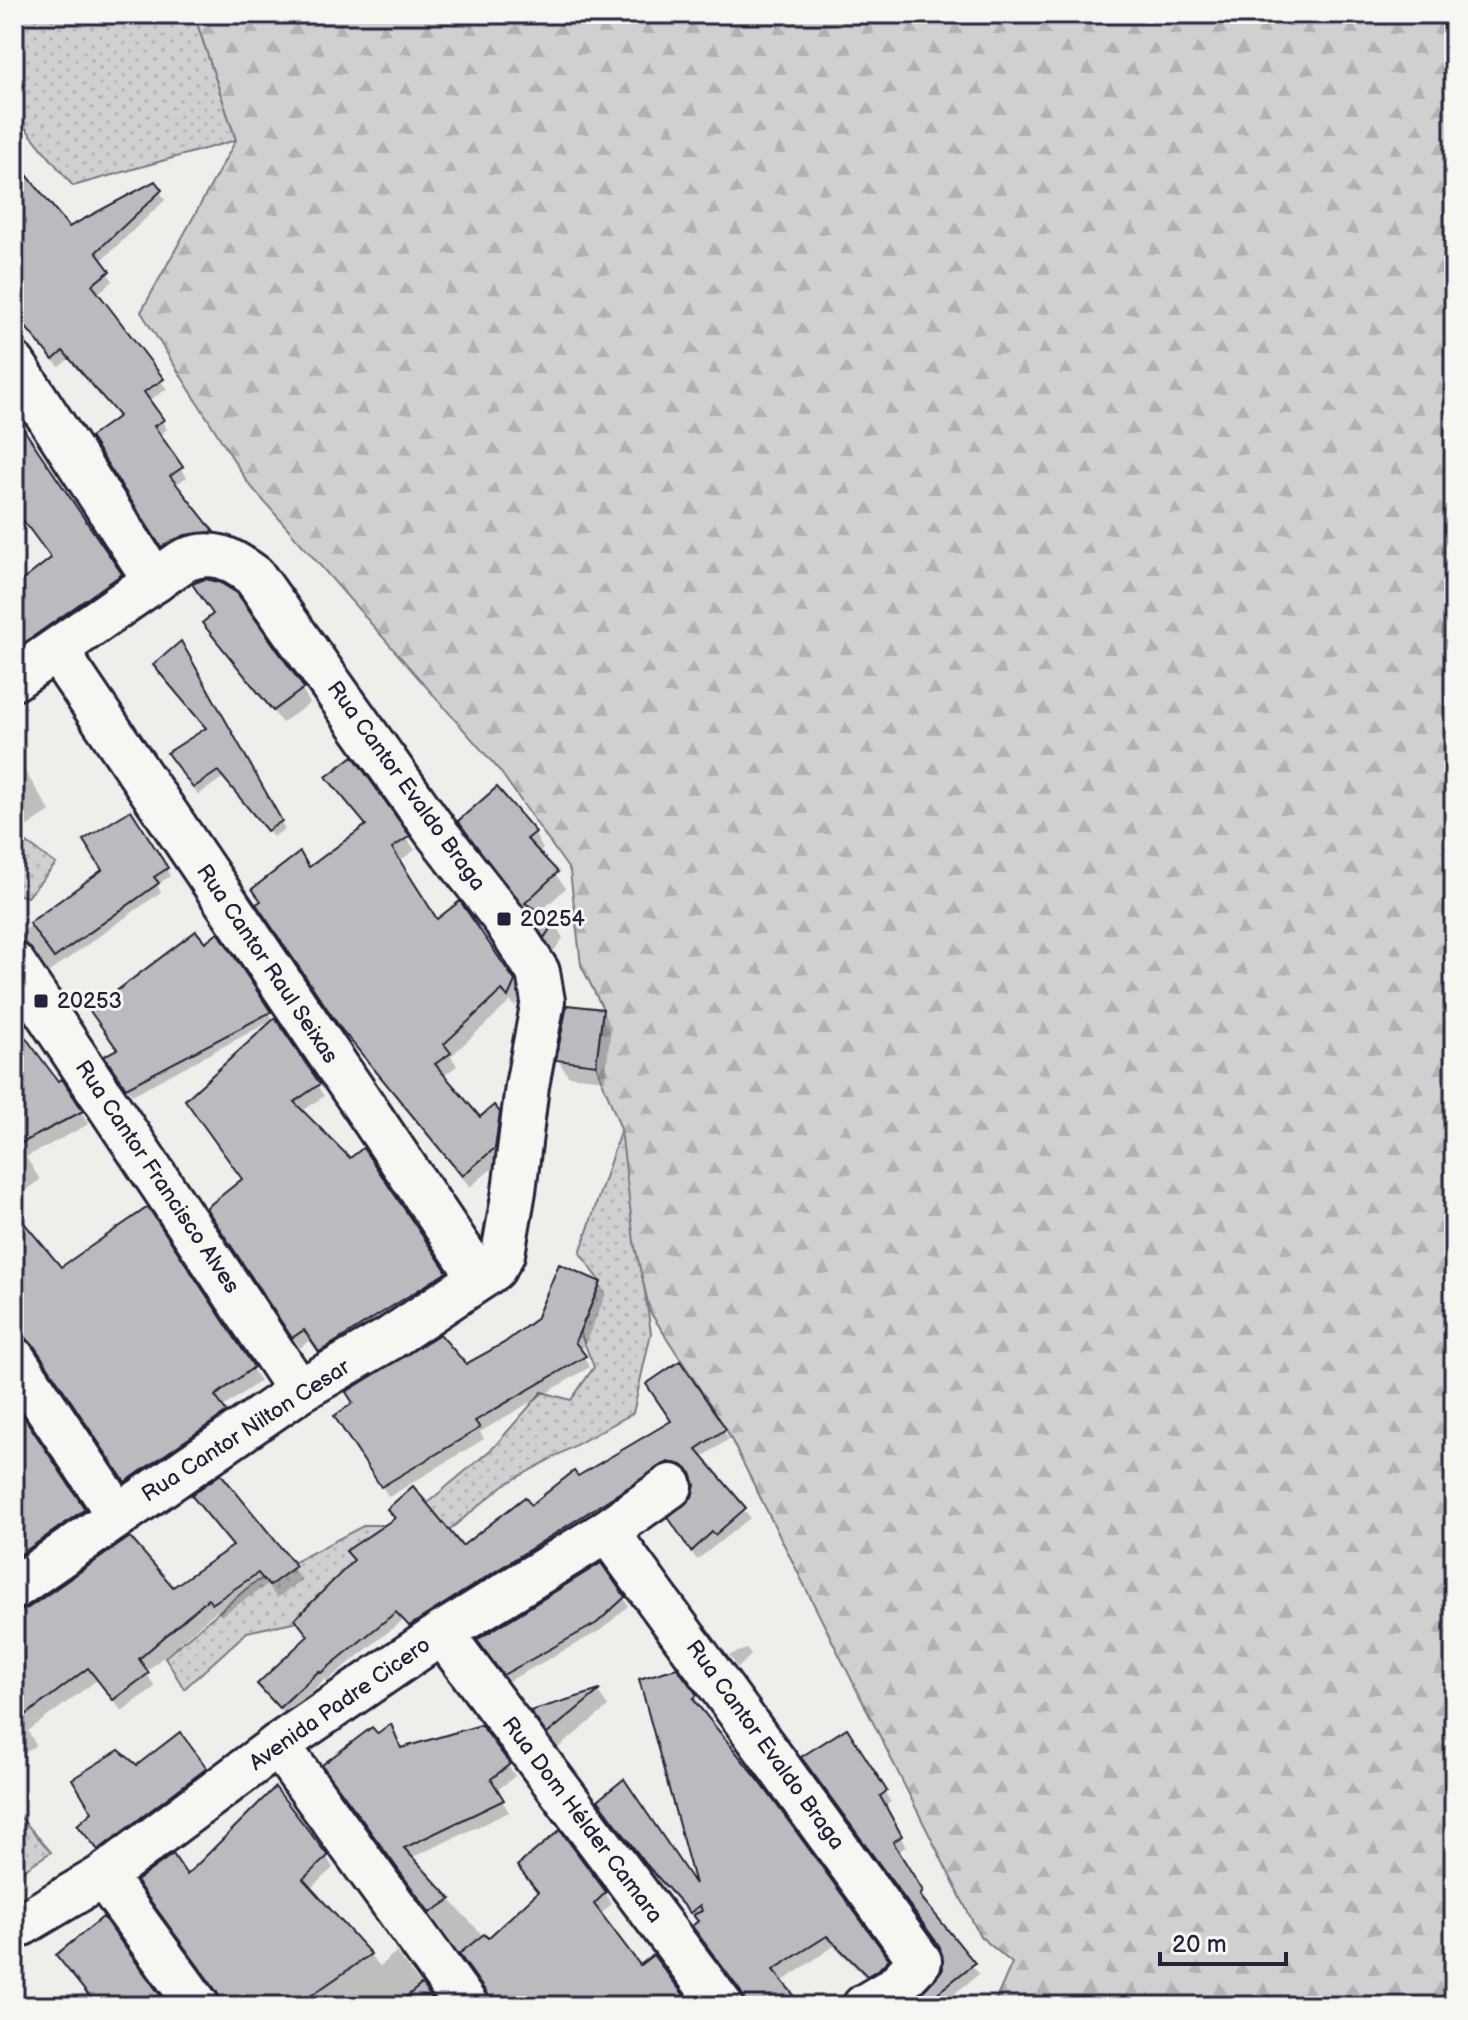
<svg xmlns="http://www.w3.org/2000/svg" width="1468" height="2020" viewBox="0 0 1468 2020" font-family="'Balsamiq Sans',sans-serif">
<defs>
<pattern id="grass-dots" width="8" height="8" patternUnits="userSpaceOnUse" patternTransform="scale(2)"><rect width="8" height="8" fill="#d0d0d1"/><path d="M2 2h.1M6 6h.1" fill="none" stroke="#b2b2b4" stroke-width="1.8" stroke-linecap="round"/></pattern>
<pattern id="forest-firs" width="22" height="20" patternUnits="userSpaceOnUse" patternTransform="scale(2)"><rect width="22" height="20" fill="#d0d0d1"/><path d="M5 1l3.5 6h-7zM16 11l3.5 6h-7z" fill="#b2b2b4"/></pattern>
</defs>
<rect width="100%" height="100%" fill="#eeeeeb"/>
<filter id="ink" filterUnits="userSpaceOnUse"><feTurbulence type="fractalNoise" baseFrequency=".0125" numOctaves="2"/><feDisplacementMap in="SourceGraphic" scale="16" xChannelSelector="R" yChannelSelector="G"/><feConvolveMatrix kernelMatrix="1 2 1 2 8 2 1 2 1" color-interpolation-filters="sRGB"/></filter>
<g filter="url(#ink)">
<!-- grass -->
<g fill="url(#grass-dots)" stroke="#797986" stroke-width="2">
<polygon points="14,14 194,14 236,140 73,186 26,129 14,99"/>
<polygon points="14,838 20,838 56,864 27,897 14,893"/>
<polygon points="621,1129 651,1333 633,1413 504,1485 353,1609 247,1632 184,1689 165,1657 252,1584 365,1525 401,1525 494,1447 542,1392 571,1400 594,1367 580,1332 601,1282 580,1253"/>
<polygon points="14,1810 51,1852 14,1876"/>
</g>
<!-- forest -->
<polygon fill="url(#forest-firs)" stroke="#797986" stroke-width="2" points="194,14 1454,14 1454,2006 993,2006 1012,1963 980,1936 726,1429 650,1312 634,1242 621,1129 596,1065 603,1009 581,965 570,871 500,771 248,483 141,312 236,140"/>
<!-- shadow -->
<g fill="#0003">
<polygon points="14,162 69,230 160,191 165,200 100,262 113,281 96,295 167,389 148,401 167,429 158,436 187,477 175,485 217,540 168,555 98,446 120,418 69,359 59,367 14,313"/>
<polygon points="14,416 128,588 14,668 14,603 52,559 14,509"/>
<polygon points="205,624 302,689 310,703 282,723"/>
<polygon points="180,644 285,829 273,837 224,777 198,795 174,761 208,730 155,666"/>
<polygon points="14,754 50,811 14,835"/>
<polygon points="352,759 415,850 398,862 436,922 514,982 521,995 515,1007 511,1001 451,1056 457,1066 443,1076 480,1120 498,1113 506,1127 501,1161 470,1187 352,1041 308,870 367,827 329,777"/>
<polygon points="131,812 170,876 157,885 161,892 49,972 32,950 14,948 14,938 104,871"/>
<polygon points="460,821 534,833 543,849 538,853 566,888 539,913 554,922 563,938 554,951"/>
<polygon points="217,935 324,1096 301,1112 451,1284 327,1362 311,1339 300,1348 215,1219 244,1180 273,1020 132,1095 111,1064 204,945"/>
<polygon points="602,1011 611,1027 605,1080 568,1076 558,1060"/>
<polygon points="14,1049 81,1112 89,1124 26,1157 40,1180 14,1198"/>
<polygon points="14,1214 61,1270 252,1368 260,1381 222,1408 233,1425 134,1494 43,1358 35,1351 14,1350"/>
<polygon points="600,1283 606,1294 581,1353 590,1367 480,1432 484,1439 389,1497 342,1427 505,1345"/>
<polygon points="680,1364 729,1439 701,1458 750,1518 697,1560 676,1527 694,1498 696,1479 689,1473 674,1471 416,1634 403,1620 327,1681 325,1679 286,1716 265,1693 260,1684 310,1637 355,1562 349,1552 395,1520 389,1509 462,1549 673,1422"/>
<polygon points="14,1406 91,1523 14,1577"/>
<polygon points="220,1477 302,1580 277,1598 267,1585 221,1616 217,1610 146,1672 155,1687 122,1711 97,1680 28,1731 36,1745 14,1761 14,1614 173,1590 234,1548 194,1495"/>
<polygon points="624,1598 628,1606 601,1630 509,1681 484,1647"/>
<polygon points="747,1649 751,1655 738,1668 729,1655"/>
<polygon points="641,1680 695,1697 702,1708 699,1710 893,1971 874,1986 834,1946 747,2006 701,1937 698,1923 654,1876 600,1801 699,1894"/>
<polygon points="599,1693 608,1707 558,1748 533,1712"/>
<polygon points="846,1730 891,1802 884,1807 906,1847 897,1852 927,1903 925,1906 979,1974 939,2006 913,2006 940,1978 945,1958 809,1767"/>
<polygon points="179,1735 209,1777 104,1856 84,1832 136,1768"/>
<polygon points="401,1750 508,1765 515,1776 496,1791 509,1812 411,1858 488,1941 539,1894 519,1866 605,1893 611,1904 600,1915 640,1967 692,2006 493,2006 490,1996 331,1776"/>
<polygon points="327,1857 333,1868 309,1890 380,1966 396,1952 437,2006 225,2006 145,1892 187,1879"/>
</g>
<!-- building -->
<g fill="#bbbbbf" stroke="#22223b" stroke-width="2">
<polygon points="14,159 69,227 155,181 162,190 96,252 110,271 92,285 164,379 144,392 164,420 154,426 183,467 170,476 214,532 185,535 161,547 90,437 119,416 63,351 53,360 14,313"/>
<polygon points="14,415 122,574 14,650 14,587 51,558 14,508"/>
<polygon points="205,579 219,582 237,593 304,688 273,711 202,623 213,614 192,584"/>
<polygon points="181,641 282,821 267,831 218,771 193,788 167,753 206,728 153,665"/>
<polygon points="353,756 410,836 392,848 437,919 460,901 515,981 508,997 502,990 444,1044 451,1053 435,1064 480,1117 494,1105 500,1112 495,1148 462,1176 341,1029 256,904 261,901 252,889 300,852 309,867 366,825 326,777"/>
<polygon points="497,787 536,832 527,839 558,872 525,903 555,921 544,938 458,821"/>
<polygon points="131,810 168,868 154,877 159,883 54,958 29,923 102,870 83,840"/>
<polygon points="196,931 205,942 218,932 271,1012 126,1088 104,1056 117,1049 90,1011"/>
<polygon points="567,1005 603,1009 596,1065 556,1060"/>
<polygon points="275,1018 320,1084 294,1102 350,1158 363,1148 447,1272 319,1352 304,1330 292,1338 206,1208 242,1179 185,1100"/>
<polygon points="14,1022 58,1081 62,1079 83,1111 14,1147"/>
<polygon points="148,1207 254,1367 215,1396 227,1412 125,1482 34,1346 25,1338 14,1335 14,1211 61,1267"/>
<polygon points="559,1264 601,1282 575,1342 586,1356 475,1421 480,1428 381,1487 334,1416 353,1403 346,1392 440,1334 466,1364 504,1343 536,1319"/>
<polygon points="680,1361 726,1429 696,1449 746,1508 715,1535 712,1532 691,1552 668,1517 692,1497 695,1485 691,1473 682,1465 668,1462 409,1626 396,1612 321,1673 319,1671 279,1708 257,1684 308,1636 295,1619 354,1560 346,1551 395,1518 387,1509 413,1486 462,1546 525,1497 531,1505 574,1471 578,1476 671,1421 646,1384"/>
<polygon points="14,1402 85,1509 14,1559"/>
<polygon points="221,1474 296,1566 269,1586 258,1573 212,1604 208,1599 139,1659 149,1673 113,1700 88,1668 14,1724 14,1612 28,1608 130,1537 173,1587 233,1546 191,1495"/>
<polygon points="601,1563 625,1597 597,1623 503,1675 477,1640"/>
<polygon points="677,1668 697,1695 693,1699 760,1782 889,1959 879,1969 867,1976 827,1936 773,1970 803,2006 746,2006 741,1992 692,1926 698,1921 693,1915 702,1911 700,1905 690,1913 646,1864 598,1800 624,1779 695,1884 639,1679"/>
<polygon points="600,1690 547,1734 530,1711"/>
<polygon points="391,1724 401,1748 481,1725 510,1764 491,1779 504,1800 404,1848 451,1899 430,1913 322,1765 372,1727 378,1734"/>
<polygon points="847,1728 887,1791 880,1796 902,1836 893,1842 923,1891 920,1896 975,1963 921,2006 910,2006 943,1969 940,1947 801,1757"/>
<polygon points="180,1732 207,1768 98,1850 77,1825 92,1812 72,1779 119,1750 137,1765"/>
<polygon points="275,1787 328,1856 303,1879 371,1954 296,2006 222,2006 217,1992 136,1881 173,1854 187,1875"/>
<polygon points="560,1830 606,1892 594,1904 640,1965 653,1955 692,2006 491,2006 486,1992 459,1954 484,1934 488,1938 538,1892 517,1866"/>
<polygon points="103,1917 168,2006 97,2006 56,1955"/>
<polygon points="422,1984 437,2006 395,2006"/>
</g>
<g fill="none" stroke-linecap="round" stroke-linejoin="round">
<defs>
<g id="minor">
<polyline points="14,364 155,581"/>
<polyline points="56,650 480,1278"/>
<path d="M14,679L183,561C212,548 230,558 254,576L436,832L504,919L538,972L543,1001L527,1086L514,1191L503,1254L494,1269L389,1339L299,1391L14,1588"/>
<polyline points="14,964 299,1391"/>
<polyline points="14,1359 118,1515"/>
<polyline points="607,1531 920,1961 894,1988 864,2006"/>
<polyline points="442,1633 722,2006"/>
<polyline points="278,1745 467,2006"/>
<polyline points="103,1876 198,2006"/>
<polyline points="14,1929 103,1876 278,1745 442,1633 607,1531 671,1486"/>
</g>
</defs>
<!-- minor casing -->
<use href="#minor" stroke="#22223b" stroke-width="48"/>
<!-- minor -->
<use href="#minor" stroke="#f6f6f2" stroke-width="42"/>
</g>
</g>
<!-- markers -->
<g fill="#22223b" stroke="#f6f6f2" stroke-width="3">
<rect x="496" y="911" width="16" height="16" rx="4"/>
<rect x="33" y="993" width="16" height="16" rx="4"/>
</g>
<g text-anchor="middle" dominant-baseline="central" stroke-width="6" stroke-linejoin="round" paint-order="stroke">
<!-- street labels -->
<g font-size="22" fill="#22223b" stroke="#f6f6f2">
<text transform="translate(406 786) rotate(54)">Rua Cantor Evaldo Braga</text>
<text transform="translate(267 964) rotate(56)">Rua Cantor Raul Seixas</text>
<text transform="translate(157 1177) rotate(56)">Rua Cantor Francisco Alves</text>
<text transform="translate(246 1431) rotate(-33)">Rua Cantor Nilton Cesar</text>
<text transform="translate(340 1704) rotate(-35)">Avenida Padre Cicero</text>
<text transform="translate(765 1745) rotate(54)">Rua Cantor Evaldo Braga</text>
<text transform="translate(582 1820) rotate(53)">Rua Dom Hélder Camara</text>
</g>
<!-- poi labels -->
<g font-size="22" fill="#22223b" stroke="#f6f6f2" text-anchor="start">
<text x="520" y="919">20254</text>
<text x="57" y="1001">20253</text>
</g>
</g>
<!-- margin -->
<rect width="1468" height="2020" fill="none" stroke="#f6f6f2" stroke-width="48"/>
<rect x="24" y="24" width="1420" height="1972" fill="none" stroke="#22223b" stroke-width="3" filter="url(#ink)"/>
<!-- scale -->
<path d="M1160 1952v12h126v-12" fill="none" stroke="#22223b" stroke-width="4"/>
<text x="1172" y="1952" font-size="24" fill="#22223b" stroke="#f6f6f2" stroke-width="6" paint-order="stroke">20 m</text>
</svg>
